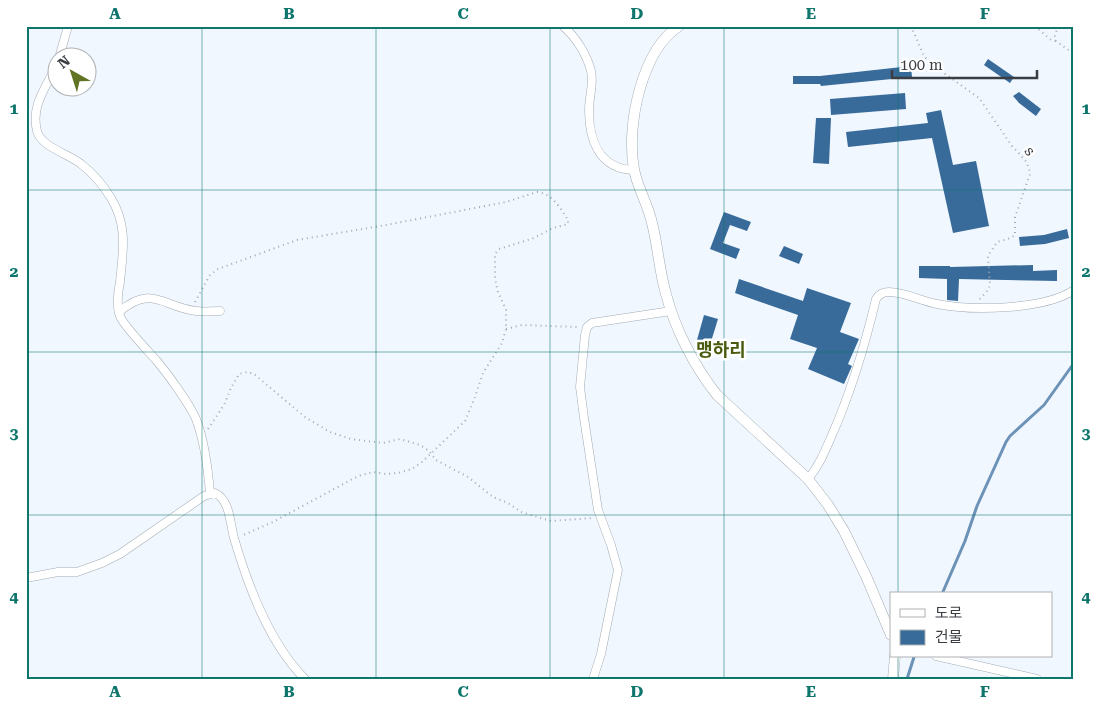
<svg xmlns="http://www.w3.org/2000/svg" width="1100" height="705" viewBox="0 0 1100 705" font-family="'Roboto Serif','Noto Sans KR',serif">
<rect width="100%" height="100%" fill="#f0f7ff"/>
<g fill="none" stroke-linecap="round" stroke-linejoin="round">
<!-- stream -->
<g stroke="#6c92b7" stroke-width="3">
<polyline points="942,594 965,541 977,506 1006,442 1010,436 1044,405 1074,363"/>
<polyline points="907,679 914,657"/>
</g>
</g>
<!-- building -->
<g fill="#386b9a">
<polygon points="988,59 1014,77 1010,83 984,65"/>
<polygon points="911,66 912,77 821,86 820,84 793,84 793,76 820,76"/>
<polygon points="1019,92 1041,109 1036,116 1019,103 1013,96"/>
<polygon points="905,93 906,109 831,115 830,99"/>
<polygon points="941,110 953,165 976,161 989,226 953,233 932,138 848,147 846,132 928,123 926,113"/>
<polygon points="816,118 831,118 829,164 813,163"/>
<polygon points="724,212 751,222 747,231 730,225 723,243 740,249 736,259 710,249"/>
<polygon points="1067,229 1069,238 1045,244 1020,246 1019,237 1044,235"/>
<polygon points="784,246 803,254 799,264 779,256"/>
<polygon points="1033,265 1033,271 1057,270 1057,281 959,279 958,301 947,300 947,279 919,278 919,266 950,266 950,267"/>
<polygon points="739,279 803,301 807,288 851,303 840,332 859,339 848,364 852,366 844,384 808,369 817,348 790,339 798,315 735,293"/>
<polygon points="704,315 718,319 710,345 697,340"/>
</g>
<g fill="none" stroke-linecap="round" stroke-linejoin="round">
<defs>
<g id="minor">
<path d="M563,26C576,37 587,55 591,71C594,84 589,97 589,110C589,140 599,169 634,170"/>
<polyline points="59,58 68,26"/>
<path d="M58,61C49,85 30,103 37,131C41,147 69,154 81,164C93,173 103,185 111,198C128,226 123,251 120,282C118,292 116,306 120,316C123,325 148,351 156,360C167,373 189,403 196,419C205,442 208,469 210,493"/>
<path d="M119,312C152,284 163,307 196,311C203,312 212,311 220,311"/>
<path d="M808,479C819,466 825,451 832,435C851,392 865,345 876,299C879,294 883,292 889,292C905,292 921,301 937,304C972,311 1044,310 1074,290"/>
<path d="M26,578L58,572H77L102,563L120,554L204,496L215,493C230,500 230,523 234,538C248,586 269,643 305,679"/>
<polyline points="936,656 1037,679"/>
<polyline points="593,679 601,654 618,570 611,545 598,510 584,418 580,387 585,335 587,327 592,323 671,311"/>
</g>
<g id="tertiary">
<path d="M679,26C641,51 626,127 634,169C637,187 648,204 652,223C658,246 659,270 666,294C675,329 694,366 717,395L808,479L828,505L844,531L866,576L891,635"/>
<polyline points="893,679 895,656"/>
</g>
</defs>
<!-- minor casing -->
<use href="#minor" stroke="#a3abb3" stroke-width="9"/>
<!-- tertiary casing -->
<use href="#tertiary" stroke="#a3abb3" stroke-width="11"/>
<!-- path -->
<g stroke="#a4a9b0" stroke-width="2" stroke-dasharray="1 4" stroke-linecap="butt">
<polyline points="911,26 924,56 930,63 979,98 1012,146 1025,160 1029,168 1030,174 1015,217 1015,235 1011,238 997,242 988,256 990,285 988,290 979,300"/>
<polyline points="1035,26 1051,40 1056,41"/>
<polyline points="1058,26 1055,36 1056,41 1074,54"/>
<path d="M195,302L210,275L218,269L297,240L386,225L506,202L537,192C552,193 561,209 568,220V224L553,228L534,238L499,249L495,254V279L498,292L506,310V329L502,343L483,373L475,397L465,421L422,462L412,469L398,473L386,474L373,472L358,476L273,522L241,536"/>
<polyline points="506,329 522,325 578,327"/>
<polyline points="208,429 224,405 231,388 239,374 247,372 254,374 305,417 330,432 351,439 383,443 400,439 420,445 429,451 436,460 468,477 493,497 508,503 521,512 551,521 593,518"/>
</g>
<!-- minor -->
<use href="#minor" stroke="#fff" stroke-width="8"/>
<!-- tertiary -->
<use href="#tertiary" stroke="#fff" stroke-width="10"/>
</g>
<!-- grid -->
<path fill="none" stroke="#0f766e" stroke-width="1" stroke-opacity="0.55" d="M202,26V679M376,26V679M550,26V679M724,26V679M898,26V594M26,190H1074M26,352H1074M26,515H1074M898,656V679"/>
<g text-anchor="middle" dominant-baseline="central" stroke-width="5" stroke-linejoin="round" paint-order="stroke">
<!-- street labels -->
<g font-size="15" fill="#3a3d41" stroke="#fff">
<text transform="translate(1030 151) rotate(52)">s</text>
</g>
<!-- quarter labels -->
<g font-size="18" font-weight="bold" fill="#495b0e" stroke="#fff">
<text x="721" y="349">맹하리</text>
</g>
</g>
<!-- border -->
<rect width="1100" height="705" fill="none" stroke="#ffffff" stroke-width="55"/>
<!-- legend -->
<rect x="890" y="592" width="162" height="65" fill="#ffffff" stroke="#b0b1b3"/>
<rect x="900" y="609" width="25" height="8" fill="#ffffff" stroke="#b0b1b3"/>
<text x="935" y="618" font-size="15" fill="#3a3d41">도로</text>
<rect x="900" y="630" width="25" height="15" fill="#386b9a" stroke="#b0b1b3"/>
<text x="935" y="642" font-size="15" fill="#3a3d41">건물</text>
<!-- north arrow -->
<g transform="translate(72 72) rotate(321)"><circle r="24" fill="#ffffff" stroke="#b0b1b3"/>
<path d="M0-4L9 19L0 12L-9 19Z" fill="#607424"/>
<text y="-8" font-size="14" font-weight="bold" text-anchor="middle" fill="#3a3d41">N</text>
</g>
<!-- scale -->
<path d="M892 70v8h145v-8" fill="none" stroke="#3a3d41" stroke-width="2.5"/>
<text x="900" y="70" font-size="15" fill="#3a3d41" stroke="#ffffff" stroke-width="4" paint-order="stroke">100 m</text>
<rect x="28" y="28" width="1044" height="650" fill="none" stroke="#0f766e" stroke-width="2"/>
<g font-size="16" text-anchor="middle" font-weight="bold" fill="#0f766e">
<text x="115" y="19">A</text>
<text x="289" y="19">B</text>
<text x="463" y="19">C</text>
<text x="637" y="19">D</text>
<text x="811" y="19">E</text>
<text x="985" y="19">F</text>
<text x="14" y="114">1</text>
<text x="1086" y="114">1</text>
<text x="14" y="277">2</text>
<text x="1086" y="277">2</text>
<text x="14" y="439">3</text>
<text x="1086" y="439">3</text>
<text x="14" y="602">4</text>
<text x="1086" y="602">4</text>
<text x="115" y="697">A</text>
<text x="289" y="697">B</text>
<text x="463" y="697">C</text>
<text x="637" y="697">D</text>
<text x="811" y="697">E</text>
<text x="985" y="697">F</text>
</g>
</svg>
